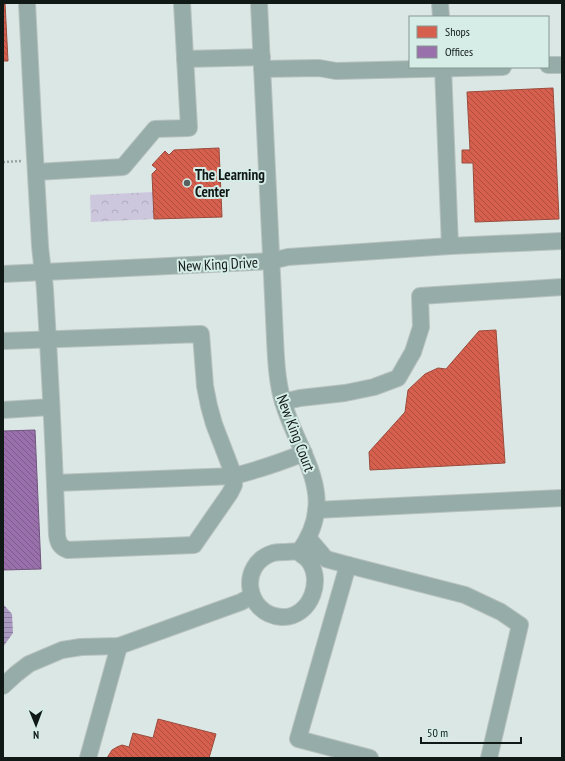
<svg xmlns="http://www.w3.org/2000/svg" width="565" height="761" viewBox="0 0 565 761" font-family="'PT Sans Narrow',sans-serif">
<defs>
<pattern id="park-crowns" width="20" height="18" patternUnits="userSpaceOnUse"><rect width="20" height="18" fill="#cdc7de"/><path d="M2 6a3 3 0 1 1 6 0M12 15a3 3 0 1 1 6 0" fill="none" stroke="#afaabe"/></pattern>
<pattern id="water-rules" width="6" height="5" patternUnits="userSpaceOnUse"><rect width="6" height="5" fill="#ab9ac2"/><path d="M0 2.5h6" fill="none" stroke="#8a7d9d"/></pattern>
<pattern id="shops-back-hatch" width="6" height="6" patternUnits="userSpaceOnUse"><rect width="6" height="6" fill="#d6604d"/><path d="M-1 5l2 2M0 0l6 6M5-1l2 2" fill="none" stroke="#ac4e3f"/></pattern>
<pattern id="offices-back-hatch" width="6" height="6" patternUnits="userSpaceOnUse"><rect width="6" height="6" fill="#9970ab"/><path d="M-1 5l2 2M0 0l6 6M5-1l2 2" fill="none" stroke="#7b5b8a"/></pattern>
</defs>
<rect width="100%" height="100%" fill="#dae7e4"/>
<!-- park -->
<polygon fill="url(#park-crowns)" points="153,192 154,219 91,222 90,195"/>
<!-- water -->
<polygon fill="url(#water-rules)" points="3,604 12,614 13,633 3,647"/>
<!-- shops -->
<g fill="url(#shops-back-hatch)" stroke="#9b4b3d">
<polygon points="3,3 5,3 8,61 3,61"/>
<polygon points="553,88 559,219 475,222 473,163 462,163 462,150 470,150 467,92"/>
<polygon points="219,148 222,217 154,219 152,174 157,169 152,165 165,151 169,155 174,150"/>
<polygon points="496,330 505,463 370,470 369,452 405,412 408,390 425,374 438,368 446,369 479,331"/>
<polygon points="158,719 216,734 209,758 107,758 112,750 117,747 122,745 129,747 133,733 153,738"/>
</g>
<!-- offices -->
<polygon fill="url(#offices-back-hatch)" stroke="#70567f" points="35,430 41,569 3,570 3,431"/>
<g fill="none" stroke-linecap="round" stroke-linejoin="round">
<defs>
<g id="minor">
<path d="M259,3C264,94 267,185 272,275C273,297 274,318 275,339C276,360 277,382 283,402C299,456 340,496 299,552"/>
<polyline points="440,3 441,17"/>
<polyline points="185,59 262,57"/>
<polyline points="548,65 562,65"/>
<polyline points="443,67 450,246"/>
<polyline points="262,69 319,68 336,71 503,67"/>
<polyline points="36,172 123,167 155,129 189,128 182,3"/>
<polyline points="3,274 252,262 271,261 288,257 450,246 562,241"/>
<path d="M3,341L201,334L205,386L209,406L214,424L234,476V485L230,493L194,545L68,550C60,547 58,543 57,535C54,453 50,371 45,290C44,275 41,260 40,245C35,164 31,84 27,3"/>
<polyline points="283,402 300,398 345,393 374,387 398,378 413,352 421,327 420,296 562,287"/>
<polyline points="3,410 51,407"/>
<path d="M55,483L234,476C258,470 281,462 304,453"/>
<polyline points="316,510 562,498"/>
<polyline points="309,539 326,559 348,565 298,739 370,758"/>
<path d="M286,552C289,552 294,551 298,552C300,553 303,556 305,557C326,575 312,619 281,617C245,614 238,564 273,553C277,552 282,552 286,552Z"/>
<polyline points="348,565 465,595 501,612 520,625 489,758"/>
<polyline points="3,686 16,674 29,664 62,650 81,647 119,646 241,602 252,596"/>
<polyline points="88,758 119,646"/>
</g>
</defs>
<!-- minor casing -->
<use href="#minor" stroke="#b7c1be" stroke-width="18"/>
<!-- path -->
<polyline stroke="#97a6a3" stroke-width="2.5" stroke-dasharray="2 2" stroke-linecap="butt" points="3,162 22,161"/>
<!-- minor -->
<use href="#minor" stroke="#96aca8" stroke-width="16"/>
</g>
<!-- markers -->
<circle fill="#57615f" stroke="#d5ece7" stroke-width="1.5" cx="187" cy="183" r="4"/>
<g text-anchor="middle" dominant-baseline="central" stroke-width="4" stroke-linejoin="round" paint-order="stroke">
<!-- poi labels -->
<g font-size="15" font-weight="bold" fill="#111917" stroke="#d5ece7" text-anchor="start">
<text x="195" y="174">The Learning<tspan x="195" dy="17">Center</tspan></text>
</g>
<!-- street labels -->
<g font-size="15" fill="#111917" stroke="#d5ece7">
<text transform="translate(218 264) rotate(-3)">New King Drive</text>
<text transform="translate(296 433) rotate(69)">New King Court</text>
</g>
</g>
<!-- border -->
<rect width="565" height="761" fill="none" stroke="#111917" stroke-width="8"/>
<!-- legend -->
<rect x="409" y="16" width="140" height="52" fill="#d5ece7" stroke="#879894"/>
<rect x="417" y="26" width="20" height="12" fill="#d6604d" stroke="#879894"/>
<text x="445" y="36" font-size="12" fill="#111917">Shops</text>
<rect x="417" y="46" width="20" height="12" fill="#9970ab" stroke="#879894"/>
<text x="445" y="56" font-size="12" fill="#111917">Offices</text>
<!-- north arrow -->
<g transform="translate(36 725) rotate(179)" stroke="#d5ece7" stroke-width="3" paint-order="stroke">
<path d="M0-3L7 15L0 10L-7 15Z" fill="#111917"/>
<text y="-6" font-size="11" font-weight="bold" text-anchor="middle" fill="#111917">N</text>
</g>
<!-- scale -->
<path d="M421 737v6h100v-6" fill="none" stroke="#111917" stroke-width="2"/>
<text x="427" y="737" font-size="12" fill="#111917" stroke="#d5ece7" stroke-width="3" paint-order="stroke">50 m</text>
</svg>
